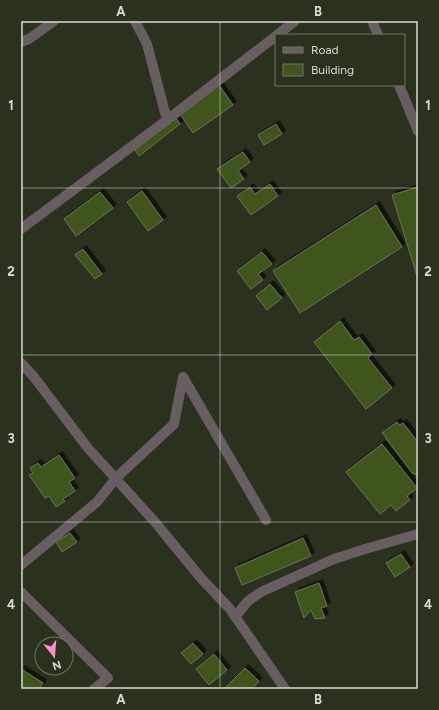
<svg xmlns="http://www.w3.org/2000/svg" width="439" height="710" viewBox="0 0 439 710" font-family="Figtree,sans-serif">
<defs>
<filter id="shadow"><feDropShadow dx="3.5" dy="-3.5" stdDeviation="0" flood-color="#0009"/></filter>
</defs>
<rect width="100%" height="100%" fill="#2a321f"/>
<!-- building -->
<g fill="#41551f" stroke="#69725c" filter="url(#shadow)">
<polygon points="219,85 233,105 193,133 180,114"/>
<polygon points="176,118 180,124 139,156 135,150"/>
<polygon points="276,124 282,134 264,145 258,135"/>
<polygon points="243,152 250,162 238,171 244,179 231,188 217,169"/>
<polygon points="270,184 278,196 251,215 237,196 250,187 255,194"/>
<polygon points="418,187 418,276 417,276 392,195"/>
<polygon points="142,191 163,220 148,231 127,202"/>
<polygon points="100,192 113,208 76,236 64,219"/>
<polygon points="376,205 402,247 300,313 273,271"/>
<polygon points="83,249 102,274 95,279 75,255"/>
<polygon points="262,252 272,264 258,274 263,280 251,289 237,271"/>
<polygon points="270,284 282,298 267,310 256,296"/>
<polygon points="340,321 354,340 359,337 372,354 368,358 392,388 366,409 314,342"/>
<polygon points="397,422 400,425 403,423 418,442 418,477 414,473 413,474 385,437 386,437 382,433"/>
<polygon points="382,444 417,488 407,496 410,500 396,511 391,505 380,514 346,472"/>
<polygon points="59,455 75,478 69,482 75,491 63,499 65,501 56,507 49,496 45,498 29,475 33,473 30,468 38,463 41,467"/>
<polygon points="70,533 77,542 62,552 56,542"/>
<polygon points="303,538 311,556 242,585 235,568"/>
<polygon points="401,554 410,567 395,577 386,563"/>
<polygon points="319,583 327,606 321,608 325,618 315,619 311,610 304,618 295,592"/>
<polygon points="193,643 203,654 191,664 181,653"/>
<polygon points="214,654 227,670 209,685 196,669"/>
<polygon points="245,668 259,681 252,689 224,689"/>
<polygon points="21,669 43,683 39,689 21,689"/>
</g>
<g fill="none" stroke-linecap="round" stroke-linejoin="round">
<!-- minor -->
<g stroke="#685d61" stroke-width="10">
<polyline points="135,21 147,44 167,120"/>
<polyline points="372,21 378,35"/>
<polyline points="277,35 295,21"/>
<polyline points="21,42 29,39 54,21"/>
<polyline points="399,85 418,131"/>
<polyline points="21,229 167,120 276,36"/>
<polyline points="21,363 34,377 87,447 155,522 200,577 230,609 285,689"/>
<polyline points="21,565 97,502 116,478 174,424 183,377 266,520"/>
<polyline points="21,592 108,678 94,689"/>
<polyline points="235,617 248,601 261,592 334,559 365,549 418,534"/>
</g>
</g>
<!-- grid -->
<path fill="none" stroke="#d6dbcf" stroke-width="1" stroke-opacity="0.55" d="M220,21V689M21,188H418M21,355H418M21,522H418"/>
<!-- border -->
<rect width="439" height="710" fill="none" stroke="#2a321f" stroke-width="44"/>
<!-- legend -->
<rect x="275" y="34" width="130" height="52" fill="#2a321f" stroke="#6f7665"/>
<rect x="283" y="47" width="20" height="6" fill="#685d61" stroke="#6f7665"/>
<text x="311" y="54" font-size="12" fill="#d6dbcf">Road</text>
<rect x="283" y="64" width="20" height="12" fill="#41551f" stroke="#6f7665"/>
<text x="311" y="74" font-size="12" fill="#d6dbcf">Building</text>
<!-- north arrow -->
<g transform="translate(54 656) rotate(163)"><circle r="19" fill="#2a321f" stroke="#6f7665"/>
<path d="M0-3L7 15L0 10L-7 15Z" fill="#fc8fc3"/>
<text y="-6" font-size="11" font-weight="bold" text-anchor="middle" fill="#d6dbcf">N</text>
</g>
<rect x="22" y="22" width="395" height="666" fill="none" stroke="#d6dbcf" stroke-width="1.5"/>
<g font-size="13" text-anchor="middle" font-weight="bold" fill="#d6dbcf">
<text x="121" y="16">A</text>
<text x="318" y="16">B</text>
<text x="11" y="110">1</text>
<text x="428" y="110">1</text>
<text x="11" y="276">2</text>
<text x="428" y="276">2</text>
<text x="11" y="443">3</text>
<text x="428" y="443">3</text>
<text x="11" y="609">4</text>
<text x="428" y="609">4</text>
<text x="121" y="704">A</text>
<text x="318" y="704">B</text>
</g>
</svg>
